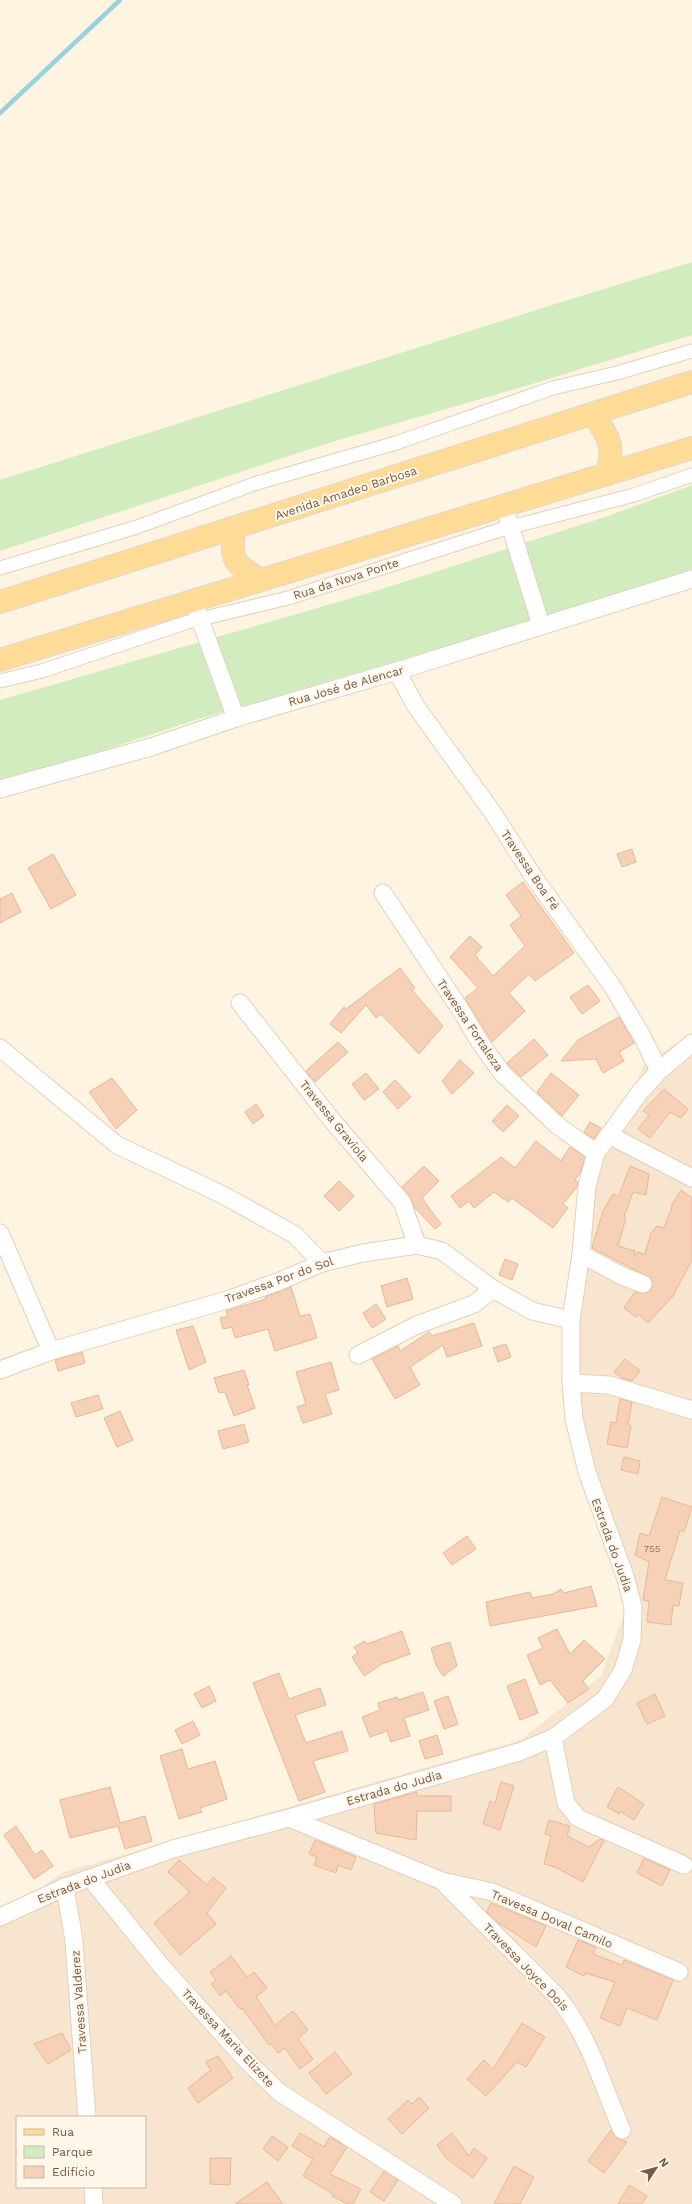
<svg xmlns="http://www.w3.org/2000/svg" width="692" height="2204" viewBox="0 0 692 2204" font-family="'Work Sans',sans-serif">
<rect width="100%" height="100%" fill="#fef4e1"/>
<!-- residential -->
<path fill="#f7e5cf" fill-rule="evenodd" d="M692,1032V2204H0V1917L64,1872L521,1740L601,1676L632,1593L586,1452L563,1310L577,1287L589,1191L644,1065ZM17,2117H145V2187H17Z"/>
<!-- green -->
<g fill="#d1edbf">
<polygon points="692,262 692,335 532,384 332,442 0,551 0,480 552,305"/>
<polygon points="692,485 692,569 572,610 205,717 0,784 0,700 379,590 605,517"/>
</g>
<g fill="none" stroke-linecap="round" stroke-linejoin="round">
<!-- stream -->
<polyline stroke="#99d1dc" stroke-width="4.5" points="0,113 120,0"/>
</g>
<!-- building -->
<g fill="#f6d1b7" stroke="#eab795">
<polygon points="632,849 636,862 622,867 617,854"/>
<polygon points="53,854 76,895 51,909 28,868"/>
<polygon points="523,882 574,953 535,981 529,974 509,993 525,1011 492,1042 465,998 478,988 450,957 470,936 482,947 475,955 493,976 525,946 510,925 521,916 506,895"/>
<polygon points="12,893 21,912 0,923 0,899"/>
<polygon points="400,968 415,988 412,990 443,1026 419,1054 381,1014 376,1018 366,1005 341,1033 330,1024 344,1007 346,1009"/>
<polygon points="588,985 600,1001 582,1014 570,997"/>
<polygon points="619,1017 634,1043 619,1052 624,1061 603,1073 596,1059 561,1061 578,1040"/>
<polygon points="534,1039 548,1055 521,1077 507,1063"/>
<polygon points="338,1042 348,1052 315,1082 306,1071"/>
<polygon points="460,1060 474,1073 452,1094 442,1081"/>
<polygon points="366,1073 379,1089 364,1100 352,1084"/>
<polygon points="551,1073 579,1095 562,1116 537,1092"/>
<polygon points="112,1078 137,1110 116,1129 89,1092"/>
<polygon points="395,1080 411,1097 398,1109 383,1092"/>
<polygon points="664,1089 688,1109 681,1118 670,1112 650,1138 638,1129 649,1115 643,1111"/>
<polygon points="256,1104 264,1116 253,1124 245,1112"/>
<polygon points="507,1105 519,1116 503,1132 492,1121"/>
<polygon points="590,1122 601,1128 594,1139 584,1132"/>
<polygon points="536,1141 561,1161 570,1147 585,1157 581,1171 575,1180 578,1182 577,1187 563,1204 568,1208 553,1228 512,1198 508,1202 494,1192 474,1208 469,1201 460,1208 451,1196 501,1157 515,1168"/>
<polygon points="424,1166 439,1181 422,1198 441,1224 435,1229 414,1207 410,1196 402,1187"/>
<polygon points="630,1166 649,1174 646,1195 633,1192 624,1217 626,1218 618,1246 635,1251 634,1257 638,1252 645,1254 651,1233 657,1226 664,1228 672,1207 671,1206 681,1190 692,1198 692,1260 673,1296 648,1323 638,1314 636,1317 624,1308 635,1292 644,1294 650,1291 652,1287 651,1278 592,1248 603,1211 613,1194 619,1196"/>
<polygon points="339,1181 354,1196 339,1211 324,1196"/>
<polygon points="505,1259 518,1264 512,1280 499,1275"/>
<polygon points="407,1278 413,1299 387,1307 381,1286"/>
<polygon points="291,1287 300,1316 310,1314 317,1338 275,1351 268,1329 235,1338 232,1327 223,1329 220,1318 228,1316 226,1311 266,1299 265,1297"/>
<polygon points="376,1304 386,1319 372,1328 363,1313"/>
<polygon points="474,1323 482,1346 447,1357 443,1345 410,1367 420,1385 395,1399 372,1359 398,1346 400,1351 429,1332 432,1336"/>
<polygon points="193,1326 206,1362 189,1370 176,1330"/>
<polygon points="506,1344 511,1357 498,1362 493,1348"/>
<polygon points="82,1352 85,1363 58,1371 55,1360"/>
<polygon points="625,1359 640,1371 632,1381 622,1378 614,1372"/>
<polygon points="331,1362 339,1390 325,1394 332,1414 303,1423 297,1407 306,1404 296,1372"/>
<polygon points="244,1370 249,1385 247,1385 255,1408 234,1416 225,1392 219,1393 214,1378"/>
<polygon points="98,1395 103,1409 76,1417 71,1403"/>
<polygon points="620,1399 632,1402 628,1425 631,1426 627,1448 607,1444 611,1422 616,1423"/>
<polygon points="120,1411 133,1440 117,1447 104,1418"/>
<polygon points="244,1424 249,1442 223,1449 218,1431"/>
<polygon points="624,1457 640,1461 638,1474 621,1470"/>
<polygon points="662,1497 692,1507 684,1532 680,1530 665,1580 683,1583 679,1606 673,1605 671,1625 647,1622 649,1601 643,1600 649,1562 635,1555 640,1533 649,1536"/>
<polygon points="467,1536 476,1549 452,1565 443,1553"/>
<polygon points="591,1586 597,1606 490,1626 486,1602 530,1592 532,1598 553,1594 561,1589 564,1593"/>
<polygon points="557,1629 570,1654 584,1640 605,1659 583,1681 589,1689 568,1703 550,1680 540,1685 527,1655 543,1648 538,1638"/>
<polygon points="402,1631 410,1654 382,1664 364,1676 352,1657 358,1653 354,1647 365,1641 367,1644"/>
<polygon points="450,1642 457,1666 443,1676 436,1665 431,1648"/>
<polygon points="279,1673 289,1699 320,1688 326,1705 295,1715 306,1743 342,1731 348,1751 313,1761 325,1792 299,1801 253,1683"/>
<polygon points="525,1679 538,1713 520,1720 507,1686"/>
<polygon points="209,1686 216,1701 202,1708 194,1694"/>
<polygon points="423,1692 429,1710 404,1718 410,1736 391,1742 387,1731 370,1737 362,1717 380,1710 378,1703 397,1697 398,1700"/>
<polygon points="655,1694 665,1716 647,1724 637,1703"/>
<polygon points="448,1696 458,1724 444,1729 434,1701"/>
<polygon points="193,1721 200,1735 182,1744 175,1730"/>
<polygon points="437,1735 443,1754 425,1759 419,1741"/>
<polygon points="182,1749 188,1769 215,1761 227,1799 200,1808 202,1812 179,1819 160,1756"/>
<polygon points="501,1782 514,1786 500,1830 483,1824 490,1801 495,1803"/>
<polygon points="110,1787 120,1823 145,1816 152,1841 125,1849 118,1826 70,1838 60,1800"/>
<polygon points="618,1787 644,1804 634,1820 620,1811 619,1814 607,1807"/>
<polygon points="417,1792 417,1796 451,1796 451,1811 417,1811 416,1840 376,1833 374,1804"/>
<polygon points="549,1820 570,1826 567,1836 589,1847 600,1839 604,1840 583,1882 555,1867 544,1864 551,1836 545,1834"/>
<polygon points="16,1826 35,1855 42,1850 53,1866 34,1879 4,1835"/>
<polygon points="315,1840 356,1857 351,1870 338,1865 336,1873 314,1865 317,1857 309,1854"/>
<polygon points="644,1858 670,1870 662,1886 637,1873"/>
<polygon points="179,1860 207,1885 213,1877 226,1888 207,1913 216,1924 180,1955 154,1923 190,1892 168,1872"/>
<polygon points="491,1903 546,1926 536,1947 500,1924 487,1912"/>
<polygon points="578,1940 596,1947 593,1954 622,1965 624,1960 673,1980 657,2020 627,2008 620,2026 600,2018 615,1982 585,1973 584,1976 566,1967"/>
<polygon points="231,1956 247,1977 254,1972 267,1988 256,1997 275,2025 293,2011 308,2030 298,2039 313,2059 300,2069 285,2048 278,2053 271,2044 269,2045 242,2008 240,2009 226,1991 220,1996 211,1984 216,1980 210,1972"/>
<polygon points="522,2023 545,2037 526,2067 517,2062 486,2096 467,2079 484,2060 493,2069"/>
<polygon points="62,2033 71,2050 48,2064 34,2044"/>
<polygon points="335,2052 352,2074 326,2094 309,2073"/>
<polygon points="218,2056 233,2078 198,2103 188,2088 211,2070 206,2062"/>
<polygon points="419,2097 429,2108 402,2134 388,2119 408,2100 412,2104"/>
<polygon points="611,2130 616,2138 627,2142 604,2173 588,2161"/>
<polygon points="300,2133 324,2147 330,2137 347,2147 330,2174 361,2189 353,2204 348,2204 332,2196 333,2194 303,2176 313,2159 292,2146"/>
<polygon points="452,2133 469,2156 474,2148 487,2158 473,2178 446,2158 437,2145"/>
<polygon points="272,2136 288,2147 278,2161 263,2149"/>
<polygon points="210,2158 231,2158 230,2185 210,2184"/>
<polygon points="514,2166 534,2177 520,2204 494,2204"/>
<polygon points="384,2171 398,2180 384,2201 370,2192"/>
<polygon points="267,2182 283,2204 235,2204"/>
<polygon points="629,2185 647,2196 642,2204 618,2204"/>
</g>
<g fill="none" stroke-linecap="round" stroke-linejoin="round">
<defs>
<g id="pedestrian">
<polyline points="0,568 137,527 257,483 396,443 553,388 617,373 692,351"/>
<polyline points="0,681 42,671 188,622 288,598 503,529 634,495 692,475"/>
</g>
<g id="minor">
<polyline points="504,506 541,625"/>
<polyline points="193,600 236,718"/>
<polyline points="397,671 415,705 493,813 533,876 612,986 642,1036 659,1071"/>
<polyline points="0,789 151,747 236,718 397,671 692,579"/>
<polyline points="383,893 462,1012 479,1041 502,1073 557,1125 596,1153"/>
<polyline points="240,1003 331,1119 402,1202 417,1245"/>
<polyline points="0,1048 117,1145 223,1195 295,1235 322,1263"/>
<polyline points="609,1135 692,1178"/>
<polyline points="0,1233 51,1351"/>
<polyline points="581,1254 622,1276 643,1284"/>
<polyline points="358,1355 417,1325 474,1304 493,1289"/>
<polyline points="0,1370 51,1351 230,1299 280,1281 322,1263 363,1253 417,1245 442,1251 493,1289 532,1311 571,1320"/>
<polyline points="571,1383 609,1385 692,1410"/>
<polyline points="553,1738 566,1803 578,1818 684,1865"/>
<polyline points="289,1818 442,1881 492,1892 679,1972"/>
<polyline points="91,1879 163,1968 246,2060 279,2092 453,2204"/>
<path d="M442,1881L555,1994C591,2037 600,2081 622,2130"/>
<polyline points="65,1887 74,1941 87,2117"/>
<polyline points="0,1917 65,1887 173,1849 289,1818 519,1752 553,1738 605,1699 623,1670 632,1640 633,1607 626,1579 587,1472 574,1419 571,1383 571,1320 581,1254 587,1186 596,1153 640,1092 659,1071 692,1043"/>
<polyline points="93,2187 94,2204"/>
</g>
<g id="primary">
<path d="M593,414C609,438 616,446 606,475"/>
<path d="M235,528C229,558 234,565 260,579"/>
<polyline points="0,602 692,382"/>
<polyline points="0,660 692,448"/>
</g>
</defs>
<!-- pedestrian casing -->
<use href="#pedestrian" stroke="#e3d0bc" stroke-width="15"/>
<!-- minor casing -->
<use href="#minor" stroke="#e3d0bc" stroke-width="19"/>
<!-- primary casing -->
<use href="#primary" stroke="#dfd7d3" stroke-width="24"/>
<!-- pedestrian -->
<use href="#pedestrian" stroke="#fff" stroke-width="13"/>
<!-- minor -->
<use href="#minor" stroke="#fff" stroke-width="17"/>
<!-- primary -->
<use href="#primary" stroke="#ffdb98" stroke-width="22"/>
</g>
<g text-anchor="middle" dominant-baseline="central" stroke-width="4" stroke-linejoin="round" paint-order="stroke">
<!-- number labels -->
<g font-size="10" fill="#987762">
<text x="652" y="1548">755</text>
</g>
<!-- street labels -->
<g font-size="12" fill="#785946" stroke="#fff7ea">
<text transform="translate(346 493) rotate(-18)">Avenida Amadeo Barbosa</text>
<text transform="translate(346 579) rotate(-18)">Rua da Nova Ponte</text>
<text transform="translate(346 686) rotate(-16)">Rua José de Alencar</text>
<text transform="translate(530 870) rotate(56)">Travessa Boa Fé</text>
<text transform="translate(470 1025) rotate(56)">Travessa Fortaleza</text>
<text transform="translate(334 1121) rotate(51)">Travessa Graviola</text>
<text transform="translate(279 1280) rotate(-20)">Travessa Por do Sol</text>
<text transform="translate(612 1545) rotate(70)">Estrada do Judia</text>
<text transform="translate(394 1788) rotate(-16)">Estrada do Judia</text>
<text transform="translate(84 1882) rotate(-21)">Estrada do Judia</text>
<text transform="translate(552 1919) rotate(23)">Travessa Doval Camilo</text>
<text transform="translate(526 1967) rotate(46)">Travessa Joyce Dois</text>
<text transform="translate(79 2002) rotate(-94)">Travessa Valderez</text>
<text transform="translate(228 2038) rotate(47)">Travessa Maria Elizete</text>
</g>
</g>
<!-- legend -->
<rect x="16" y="2116" width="130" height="72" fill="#fff7ea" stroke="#c9b8a8"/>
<rect x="24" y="2129" width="20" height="6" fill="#ffdb98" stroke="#c9b8a8"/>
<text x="52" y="2136" font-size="12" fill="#785946">Rua</text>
<rect x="24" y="2146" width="20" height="12" fill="#d1edbf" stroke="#c9b8a8"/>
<text x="52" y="2156" font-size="12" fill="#785946">Parque</text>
<rect x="24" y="2166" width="20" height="12" fill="#f6d1b7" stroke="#c9b8a8"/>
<text x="52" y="2176" font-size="12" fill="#785946">Edifício</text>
<!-- north arrow -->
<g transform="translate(656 2168) rotate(54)" stroke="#fff7ea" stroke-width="3" paint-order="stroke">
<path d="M0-3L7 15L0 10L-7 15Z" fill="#785946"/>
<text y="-6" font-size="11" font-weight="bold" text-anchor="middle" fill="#785946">N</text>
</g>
</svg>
